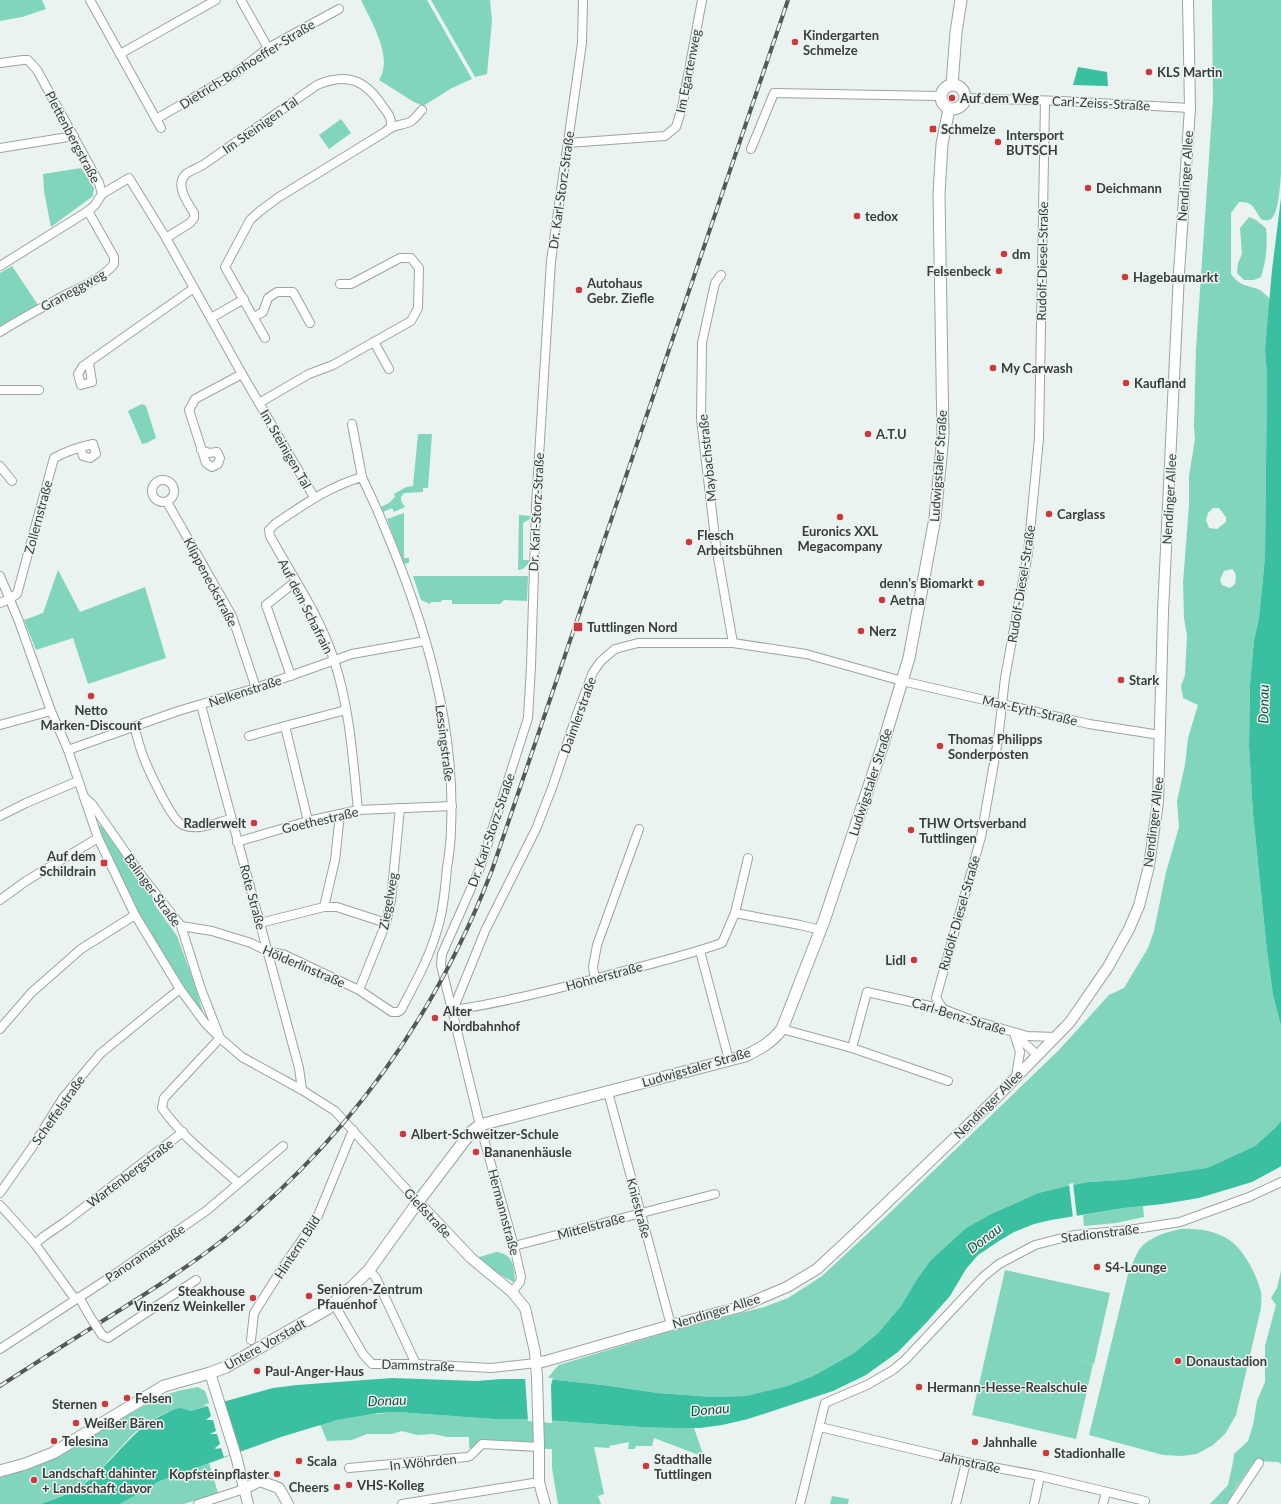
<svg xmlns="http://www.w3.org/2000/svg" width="1281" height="1504" viewBox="0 0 1281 1504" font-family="Lato,sans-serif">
<rect width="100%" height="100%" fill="#eaf3f0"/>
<!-- green -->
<g fill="#81d5bd" fill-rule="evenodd">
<polygon points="0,0 42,0 46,9 22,17 0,21"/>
<path d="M361,0H427L472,79L452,88L423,106L414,102L379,80C394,58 371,21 361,0Z"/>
<polygon points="431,0 490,0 492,21 487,74 475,77"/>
<path d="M1212,0H1281V174C1280,184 1279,217 1269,220C1268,221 1263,220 1262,220C1254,210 1254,201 1239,202L1231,213V274C1242,288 1246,284 1260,290C1263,292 1267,296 1270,299L1265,349L1267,376L1265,557L1259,618L1254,640L1250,684L1249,746L1253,814L1267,951L1273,995L1281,1026V1121L1277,1126L1255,1146L1207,1168L1123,1180L1088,1182L1067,1186L1038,1193L989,1215L966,1228L931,1260L917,1279L901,1306L878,1333L854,1353L813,1376L787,1386L746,1396L713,1397L658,1393L603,1385L547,1379L555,1369L559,1365L664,1333L764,1307L788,1298L822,1276L878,1224L1058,1051L1109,995L1124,988L1148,948L1154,931L1166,872L1179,827L1177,801L1185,765L1188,738L1198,705L1183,698L1181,686L1185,675L1187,636L1184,618L1183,583L1189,505V476L1195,439L1194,426L1196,349L1213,99ZM1213,508H1219L1226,517V522L1217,529L1209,528L1206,520L1208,513ZM1232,569C1237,573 1236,578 1235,584L1230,588L1222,585L1220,580L1224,571Z"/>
<polygon points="341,119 351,133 329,149 319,135"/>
<polygon points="81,168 94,188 93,196 51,227 44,191 43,174"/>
<path d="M1249,217L1256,220L1266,228C1268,244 1266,262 1261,277L1254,280H1244L1237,273L1238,263L1242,254L1240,228Z"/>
<polygon points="12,266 38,305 0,332 0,273"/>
<polygon points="142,404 146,406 156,438 147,443 142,444 128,411"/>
<polygon points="418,434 432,434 428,488 423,488 423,492 404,493 401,497 401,501 405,507 394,512 392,508 383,512 381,507 389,503 395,497 394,494 406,487 413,486"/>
<polygon points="404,513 404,558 409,558 409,563 404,564 387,519"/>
<polygon points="519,515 530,516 530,519 523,523 523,560 529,560 528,564 523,569 518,570"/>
<polygon points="58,570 80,612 145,587 166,658 88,684 73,638 36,650 24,620 43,613"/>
<polygon points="413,576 528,576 527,601 504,600 500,604 452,604 452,600 442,600 441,602 431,602 430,604 421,600"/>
<path d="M98,824L102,827L155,901L154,904L177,936L195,985L204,1016C173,972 145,926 121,877C113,860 104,842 98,824Z"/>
<polygon points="1143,1206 1144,1217 1116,1223 1084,1226 1083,1215 1124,1208"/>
<path d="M1181,1229C1198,1228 1218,1231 1232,1242C1245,1252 1257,1276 1261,1292C1262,1297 1261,1303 1261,1308L1236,1415L1225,1434L1213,1445L1197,1454L1182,1456L1163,1455L1089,1435L1129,1270C1133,1264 1135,1256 1139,1250C1148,1237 1167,1232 1181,1229Z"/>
<path d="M496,1252C514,1254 514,1267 515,1283L487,1267L476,1258Z"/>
<polygon points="1005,1270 1110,1293 1094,1364 1062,1357 1093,1364 1076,1439 972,1415"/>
<polygon points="1281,1271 1281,1464 1278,1462 1255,1461 1235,1489 1231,1499 1227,1504 1210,1504 1228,1485 1233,1462 1234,1454 1248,1441 1253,1425 1257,1401 1265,1382 1265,1346 1276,1305 1271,1298 1277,1288"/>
<polygon points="198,1387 205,1391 210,1405 190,1411 178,1408 159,1416 144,1425 131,1436 102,1468 81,1486 71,1492 41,1504 0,1504 0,1477 32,1468 48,1460 160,1397 177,1391"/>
<path d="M398,1412L493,1419H530L640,1427L694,1428L704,1457L654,1438L652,1446H636L635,1449H628L629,1442L609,1446L610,1448L594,1447L604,1494L598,1496L601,1504H558L552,1468V1449L483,1448L478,1452L469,1447V1437H447L433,1434L417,1435L402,1431L392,1434H367L352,1440L327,1441L320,1424C346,1417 372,1414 398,1412Z"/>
<polygon points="209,1463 218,1493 184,1504 120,1504 160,1481"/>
<polygon points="832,1496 849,1499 848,1504 830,1504"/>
</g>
<!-- water -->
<g fill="#3abfa1">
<polygon points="1078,67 1107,72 1108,86 1073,85"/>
<polygon points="1281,198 1281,1026 1273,995 1267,951 1253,814 1249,746 1250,684 1254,640 1259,618 1265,557 1267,376 1265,349 1272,270"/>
<path d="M1281,1121V1166L1278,1168L1252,1182L1199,1198L1163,1204L1124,1208L1051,1220L1034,1224L1014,1232L999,1241L978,1255L966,1269L950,1296L926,1323L898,1352L866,1375L833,1391L748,1419L722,1425L700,1428H672L640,1427L530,1419H493L398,1412L379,1413L337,1420L281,1437L160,1481L120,1504H41C54,1499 69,1494 81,1486C113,1465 130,1428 167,1413C170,1411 175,1409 178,1408C182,1408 187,1410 190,1411L273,1388L297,1385L392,1378L477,1381L501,1379H547L603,1385L658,1393L713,1397L746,1396L787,1386L813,1376L854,1353L878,1333L901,1306L917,1279L931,1260L966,1228L989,1215L1038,1193L1067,1186L1088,1182L1123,1180L1207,1168L1255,1146L1276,1127Z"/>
</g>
<!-- pier -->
<g fill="#eaf3f0">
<polygon points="1073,1183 1077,1218 1073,1218 1069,1184"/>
<polygon points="525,1377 553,1378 551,1385 552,1423 528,1421"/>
<polygon points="222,1400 238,1452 224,1457 221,1448 216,1449 215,1448 220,1444 217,1434 210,1434 216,1431 213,1420 206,1420 211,1416 208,1406 203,1405"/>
</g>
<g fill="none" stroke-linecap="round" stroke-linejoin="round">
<defs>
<g id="minor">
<polyline points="90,0 161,128"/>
<polyline points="241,0 268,48"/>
<polyline points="120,54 216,0"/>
<polyline points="0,63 23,60 28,60 37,70 99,183 102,194 95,205 88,211 0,266"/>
<polyline points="965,98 1062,101 1190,108"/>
<polyline points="156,119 236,73 268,48 339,9"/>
<polyline points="568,143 665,136 676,127 682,108 702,0"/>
<polyline points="0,148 74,136"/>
<polyline points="751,149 774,93 940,96"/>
<polyline points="102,194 129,178 166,238 242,374 314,497"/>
<path d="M166,238L190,223L194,218V213C188,203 174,185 186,174C191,170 198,168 203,165L317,85C347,72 366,80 383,107C388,113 392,118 391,127"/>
<polyline points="721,275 715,283 702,343 701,419 716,546 733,643"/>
<polyline points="254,317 263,312 268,298 277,292 293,292 310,323"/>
<polyline points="211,318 244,299"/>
<path d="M0,332C22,318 45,306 67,294C82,287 104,277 114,264V257L88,211"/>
<path d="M265,338L225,267L250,220L260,211L279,197L385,132C393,124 401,126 410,122C415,119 418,114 422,110"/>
<polyline points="374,342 389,369"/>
<polyline points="89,363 92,382 81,385 78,374 83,366 194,288"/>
<polyline points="0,390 39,390"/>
<polyline points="259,403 309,374 333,365 411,321 418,308 419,268 411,258 400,258 351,284 340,284"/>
<polyline points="352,424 362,477"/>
<polyline points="201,450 209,453 217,452 220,458 218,464 212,467 206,463 189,410 195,399 242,374"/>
<polyline points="0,466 12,481"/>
<circle cx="163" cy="491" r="11"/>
<polyline points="167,502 232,616 256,688"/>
<polyline points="0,576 18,619 51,711 68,750 98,838 135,915 180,989 205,1023 220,1038 242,1057 302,1090 335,1111 418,1202"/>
<path d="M0,603L9,599L17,594L54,458C67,451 79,447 93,444L96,454L90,458L83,456L80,447"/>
<polyline points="291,676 266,605 295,582"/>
<polyline points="201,705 299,1068 302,1090"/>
<polyline points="0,725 51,711"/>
<path d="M134,726C136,733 138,740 140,747C144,761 171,821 183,825C198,831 215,823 231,819"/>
<polyline points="285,726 346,710"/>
<polyline points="249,736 285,726 308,821"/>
<polyline points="68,750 178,711 256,688 352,654 425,641"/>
<path d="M84,797L92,804L142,876L181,926L201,989L220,1038L164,1098L162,1108C182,1137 212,1159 238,1183"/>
<polyline points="0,816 26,803 78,781"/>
<polyline points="237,842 308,821 358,810 452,806"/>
<polyline points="748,858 735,913 800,925 821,930"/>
<polyline points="0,900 26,881 98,838"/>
<polyline points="324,907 335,860 340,814"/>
<polyline points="260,923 324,907 337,907 386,923"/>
<path d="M181,926L212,931L251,943L267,951L285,955L359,990L392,1012H398L401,1010C415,983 430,957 438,927C444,908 445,887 447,868C449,855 451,842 451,829C456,724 424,620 383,524C377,508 369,493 362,477C328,487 303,505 275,524L269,530L270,536C292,576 320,616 334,660C350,709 353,760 358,810"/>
<polyline points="700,951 729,1060"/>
<polyline points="595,979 593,967 597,945 639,829"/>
<polyline points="359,990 386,923 391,900 400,808"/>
<polyline points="943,1009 936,998 981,837 998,740 1005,678 1028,553 1039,438 1045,101"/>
<polyline points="453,1010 485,931 536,829 552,788 576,717 593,672 601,661 615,649 638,643 733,643 806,654 902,681 1002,704 1089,724 1160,735"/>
<path d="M453,1010C508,1002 562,988 616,973C652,964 687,955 722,943L735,913"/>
<polyline points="0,1029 31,993 81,949 135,915"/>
<polyline points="782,1029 852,1048 948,1081"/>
<polyline points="1014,1033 1020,1052 1016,1076"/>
<polyline points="1015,1034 1037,1055"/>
<polyline points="852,1048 867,992 943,1009 969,1019 1027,1036 1055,1037"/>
<polyline points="608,1092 671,1325"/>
<polyline points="0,1193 33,1146 63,1098 100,1054 150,1013 180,989"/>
<polyline points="0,1205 35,1244 75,1299"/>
<polyline points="35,1244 43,1237 65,1222 183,1132"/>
<polyline points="514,1246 715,1194"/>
<polyline points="369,1270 376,1278 416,1364"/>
<polyline points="512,1292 520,1282 521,1277 514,1246 480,1125 441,965 442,954 480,868 528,718 531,666 536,505 551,261 582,43 583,0"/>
<polyline points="79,1297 89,1315"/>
<polyline points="334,1304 363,1354 372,1364 416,1364 491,1368 536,1363"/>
<polyline points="102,1335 108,1338 196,1280"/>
<polyline points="251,1340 254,1313 283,1267 317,1218 353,1130"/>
<polyline points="0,1349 112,1276 206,1211 283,1146"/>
<polyline points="820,1427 966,1462 1040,1476 1145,1501"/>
<polyline points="349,1468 467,1457 470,1456 482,1444 539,1447"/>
<polyline points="198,1504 244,1489"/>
<polyline points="402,1504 539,1482"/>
<polyline points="800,1504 825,1403 867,1385 893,1370 905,1360 983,1277 999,1264 1035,1245 1074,1235 1129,1230 1180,1222 1249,1197 1281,1182"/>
<polyline points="956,1504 966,1462"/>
<polyline points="1034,1504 1040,1476"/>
<polyline points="1103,1504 1106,1492"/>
<polyline points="1232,1504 1259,1463"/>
</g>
<g id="tertiary">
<polyline points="418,1202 471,1258 512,1292 525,1308 535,1352 537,1377 539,1447 539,1482 545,1504"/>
<polyline points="536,1363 546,1361 671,1325 740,1307 787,1287 817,1269 845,1243 995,1099 1070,1022 1108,967 1129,929 1139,906 1149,866 1158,802 1163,612 1179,273 1190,108 1188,0"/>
<polyline points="210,1373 236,1456 248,1504"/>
<polyline points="244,1489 260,1481 279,1488 288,1504"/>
</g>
<g id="secondary">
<circle cx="953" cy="97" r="12"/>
<polyline points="952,85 956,32 961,0"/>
<path d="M0,1471L25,1464L53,1453L164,1386L210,1373L226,1367L327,1309L352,1287L369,1270L418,1202L471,1132L480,1125L745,1056C760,1049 772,1042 782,1029L824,921L883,744L909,658L935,518L943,436L939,194L942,144L949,109"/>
</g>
</defs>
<!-- minor casing -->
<use href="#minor" stroke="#9ba4a1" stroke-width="10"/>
<!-- tertiary casing -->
<use href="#tertiary" stroke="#9ba4a1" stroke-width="12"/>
<!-- secondary casing -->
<use href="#secondary" stroke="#9ba4a1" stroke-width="13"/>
<!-- minor -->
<use href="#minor" stroke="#fff" stroke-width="8"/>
<!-- tertiary -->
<use href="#tertiary" stroke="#fff" stroke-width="10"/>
<!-- secondary -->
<use href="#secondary" stroke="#fff" stroke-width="11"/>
<defs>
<path id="rail" d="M0,1386C37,1362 74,1339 112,1315C150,1291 188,1267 224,1239C346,1141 436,1016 492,870L788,0"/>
</defs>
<!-- rail casing -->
<use href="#rail" stroke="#545857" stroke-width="4"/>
<!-- rail -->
<use href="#rail" stroke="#eaf3f0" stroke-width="2.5" stroke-dasharray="8" stroke-linecap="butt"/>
<defs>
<polyline id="minor-bridge" points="89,1315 102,1335"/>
</defs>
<!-- minor-bridge casing -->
<use href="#minor-bridge" stroke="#9ba4a1" stroke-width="10" stroke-linecap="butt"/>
<!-- minor-bridge -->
<use href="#minor-bridge" stroke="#fff" stroke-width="8"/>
</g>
<!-- markers -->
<g fill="#c9393d" stroke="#eaf3f0" stroke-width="1.5">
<circle cx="795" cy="42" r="4"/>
<circle cx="1149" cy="72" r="4"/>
<circle cx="952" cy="98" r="4"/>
<rect x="929" y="125" width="8" height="8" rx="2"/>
<circle cx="998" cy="142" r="4"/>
<circle cx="1088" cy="188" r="4"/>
<circle cx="857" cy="216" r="4"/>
<circle cx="1004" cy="254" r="4"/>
<circle cx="999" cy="271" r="4"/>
<circle cx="1125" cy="277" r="4"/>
<circle cx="579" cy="290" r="4"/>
<circle cx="993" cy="368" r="4"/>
<circle cx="1126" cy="383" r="4"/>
<circle cx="868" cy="434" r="4"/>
<circle cx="1049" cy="514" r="4"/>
<circle cx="840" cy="517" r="4"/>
<circle cx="689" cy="542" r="4"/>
<circle cx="981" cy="583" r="4"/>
<circle cx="882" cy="600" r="4"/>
<rect x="573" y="622" width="10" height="10" rx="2"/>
<circle cx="861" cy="631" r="4"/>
<circle cx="1121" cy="680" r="4"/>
<circle cx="91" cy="696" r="4"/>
<circle cx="940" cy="746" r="4"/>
<circle cx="254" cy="823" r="4"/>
<circle cx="911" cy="830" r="4"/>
<rect x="100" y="859" width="8" height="8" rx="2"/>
<circle cx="914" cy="960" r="4"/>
<circle cx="435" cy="1018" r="4"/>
<circle cx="403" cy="1134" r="4"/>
<circle cx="476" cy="1152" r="4"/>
<circle cx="1097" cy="1267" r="4"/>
<circle cx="309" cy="1296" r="4"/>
<circle cx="253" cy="1298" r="4"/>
<circle cx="1178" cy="1361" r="4"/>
<circle cx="257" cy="1371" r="4"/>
<circle cx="919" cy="1387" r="4"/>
<circle cx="127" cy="1398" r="4"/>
<circle cx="105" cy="1404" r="4"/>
<circle cx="76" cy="1423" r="4"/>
<circle cx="54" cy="1441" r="4"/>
<circle cx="975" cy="1442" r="4"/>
<circle cx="1046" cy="1453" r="4"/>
<circle cx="299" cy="1461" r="4"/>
<circle cx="646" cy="1466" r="4"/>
<circle cx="277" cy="1474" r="4"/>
<circle cx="34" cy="1480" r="4"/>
<circle cx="349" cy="1485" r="4"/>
<circle cx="337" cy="1487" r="4"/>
</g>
<g text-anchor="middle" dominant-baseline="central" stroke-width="3" stroke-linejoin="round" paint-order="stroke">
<!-- poi labels -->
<g font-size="13" font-weight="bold" fill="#393d3c" stroke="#eaf3f0" text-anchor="start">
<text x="803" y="35">Kindergarten<tspan x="803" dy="15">Schmelze</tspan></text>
<text x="1157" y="72">KLS Martin</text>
<text x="960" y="98">Auf dem Weg</text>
<text x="941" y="129">Schmelze</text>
<text x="1006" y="135">Intersport<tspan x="1006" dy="15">BUTSCH</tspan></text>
<text x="1096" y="188">Deichmann</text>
<text x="865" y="216">tedox</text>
<text x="1012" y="254">dm</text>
<text x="991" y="271" text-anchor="end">Felsenbeck</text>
<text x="1133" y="277">Hagebaumarkt</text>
<text x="587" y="283">Autohaus<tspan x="587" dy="15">Gebr. Ziefle</tspan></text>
<text x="1001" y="368">My Carwash</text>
<text x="1134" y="383">Kaufland</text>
<text x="876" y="434">A.T.U</text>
<text x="1057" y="514">Carglass</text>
<text x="840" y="531" text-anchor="middle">Euronics XXL<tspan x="840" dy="15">Megacompany</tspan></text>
<text x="697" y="535">Flesch<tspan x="697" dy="15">Arbeitsbühnen</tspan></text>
<text x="973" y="583" text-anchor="end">denn's Biomarkt</text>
<text x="890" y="600">Aetna</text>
<text x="587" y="627">Tuttlingen Nord</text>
<text x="869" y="631">Nerz</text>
<text x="1129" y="680">Stark</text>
<text x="91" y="710" text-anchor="middle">Netto<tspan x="91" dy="15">Marken-Discount</tspan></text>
<text x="948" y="739">Thomas Philipps<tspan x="948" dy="15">Sonderposten</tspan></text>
<text x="246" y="823" text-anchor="end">Radlerwelt</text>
<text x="919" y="823">THW Ortsverband<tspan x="919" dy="15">Tuttlingen</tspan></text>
<text x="96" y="856" text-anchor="end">Auf dem<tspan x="96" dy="15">Schildrain</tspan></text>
<text x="906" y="960" text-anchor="end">Lidl</text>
<text x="443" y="1011">Alter<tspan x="443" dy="15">Nordbahnhof</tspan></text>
<text x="411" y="1134">Albert-Schweitzer-Schule</text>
<text x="484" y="1152">Bananenhäusle</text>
<text x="1105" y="1267">S4-Lounge</text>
<text x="317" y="1289">Senioren-Zentrum<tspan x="317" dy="15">Pfauenhof</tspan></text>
<text x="245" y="1291" text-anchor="end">Steakhouse<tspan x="245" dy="15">Vinzenz Weinkeller</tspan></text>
<text x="1186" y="1361">Donaustadion</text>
<text x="265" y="1371">Paul-Anger-Haus</text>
<text x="927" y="1387">Hermann-Hesse-Realschule</text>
<text x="135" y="1398">Felsen</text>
<text x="97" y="1404" text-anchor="end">Sternen</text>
<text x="84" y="1423">Weißer Bären</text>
<text x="62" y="1441">Telesina</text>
<text x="983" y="1442">Jahnhalle</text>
<text x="1054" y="1453">Stadionhalle</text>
<text x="654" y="1459">Stadthalle<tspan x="654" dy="15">Tuttlingen</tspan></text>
<text x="307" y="1461">Scala</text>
<text x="42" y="1473">Landschaft dahinter<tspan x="42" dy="15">+ Landschaft davor</tspan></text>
<text x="269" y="1474" text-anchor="end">Kopfsteinpflaster</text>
<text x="357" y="1485">VHS-Kolleg</text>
<text x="329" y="1487" text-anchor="end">Cheers</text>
</g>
<!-- street labels -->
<g font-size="13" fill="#393d3c" stroke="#eaf3f0">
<text transform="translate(247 64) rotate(-32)">Dietrich-Bonhoeffer-Straße</text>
<text transform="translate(688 71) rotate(-79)">Im Egartenweg</text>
<text transform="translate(1101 103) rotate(3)">Carl-Zeiss-Straße</text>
<text transform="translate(260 125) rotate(-35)">Im Steinigen Tal</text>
<text transform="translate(73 137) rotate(62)">Plettenbergstraße</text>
<text transform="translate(1185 176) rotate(-86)">Nendinger Allee</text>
<text transform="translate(561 190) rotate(-82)">Dr. Karl-Storz-Straße</text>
<text transform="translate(1042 261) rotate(-89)">Rudolf-Diesel-Straße</text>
<text transform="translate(73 290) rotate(-29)">Graneggweg</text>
<text transform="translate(286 449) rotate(60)">Im Steinigen Tal</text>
<text transform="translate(707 458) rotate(-96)">Maybachstraße</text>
<text transform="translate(938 466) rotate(-86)">Ludwigstaler Straße</text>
<text transform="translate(1169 499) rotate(-87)">Nendinger Allee</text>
<text transform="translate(536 512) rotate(-87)">Dr. Karl-Storz-Straße</text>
<text transform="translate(38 517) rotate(-75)">Zollernstraße</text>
<text transform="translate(211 582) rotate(62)">Klippeneckstraße</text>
<text transform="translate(1021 584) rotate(-81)">Rudolf-Diesel-Straße</text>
<text transform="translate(306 606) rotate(63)">Auf dem Schafrain</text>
<text transform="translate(245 691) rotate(-18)">Nelkenstraße</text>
<text transform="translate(1030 710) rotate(13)">Max-Eyth-Straße</text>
<text transform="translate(578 715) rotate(-70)">Daimlerstraße</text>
<text transform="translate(445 743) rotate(83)">Lessingstraße</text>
<text transform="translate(870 782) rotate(-72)">Ludwigstaler Straße</text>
<text transform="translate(320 820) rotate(-13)">Goethestraße</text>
<text transform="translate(1153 822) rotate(-83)">Nendinger Allee</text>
<text transform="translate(491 830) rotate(-71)">Dr. Karl-Storz-Straße</text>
<text transform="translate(153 890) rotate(54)">Balinger Straße</text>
<text transform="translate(253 897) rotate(75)">Rote Straße</text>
<text transform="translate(388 901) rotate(-80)">Ziegelweg</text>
<text transform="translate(959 913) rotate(-74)">Rudolf-Diesel-Straße</text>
<text transform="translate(304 966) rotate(23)">Hölderlinstraße</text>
<text transform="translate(604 976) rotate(-15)">Hohnerstraße</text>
<text transform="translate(959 1016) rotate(17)">Carl-Benz-Straße</text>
<text transform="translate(696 1067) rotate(-16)">Ludwigstaler Straße</text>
<text transform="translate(988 1104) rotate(-45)">Nendinger Allee</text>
<text transform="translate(58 1110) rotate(-55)">Scheffelstraße</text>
<text transform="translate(130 1173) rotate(-37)">Wartenbergstraße</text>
<text transform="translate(639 1208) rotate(75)">Kniestraße</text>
<text transform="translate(504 1212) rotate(75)">Hermannstraße</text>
<text transform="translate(428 1213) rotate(47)">Gießstraße</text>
<text transform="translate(591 1226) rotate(-15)">Mittelstraße</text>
<text transform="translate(1100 1233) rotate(-7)">Stadionstraße</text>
<text transform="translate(297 1247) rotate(-57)">Hinterm Bild</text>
<text transform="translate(145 1253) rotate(-34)">Panoramastraße</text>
<text transform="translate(716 1311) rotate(-17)">Nendinger Allee</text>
<text transform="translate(265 1344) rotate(-29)">Untere Vorstadt</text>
<text transform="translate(418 1365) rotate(2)">Dammstraße</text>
<text transform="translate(423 1462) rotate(-6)">In Wöhrden</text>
<text transform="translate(970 1462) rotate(12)">Jahnstraße</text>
</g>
<!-- water labels -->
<g font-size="14" font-style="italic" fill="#1a4f42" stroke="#eaf3f0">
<text transform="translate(1263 704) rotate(-89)">Donau</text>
<text transform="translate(984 1238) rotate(-37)">Donau</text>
<text transform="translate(387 1400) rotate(-2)">Donau</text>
<text transform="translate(710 1409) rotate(-5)">Donau</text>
</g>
</g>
</svg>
